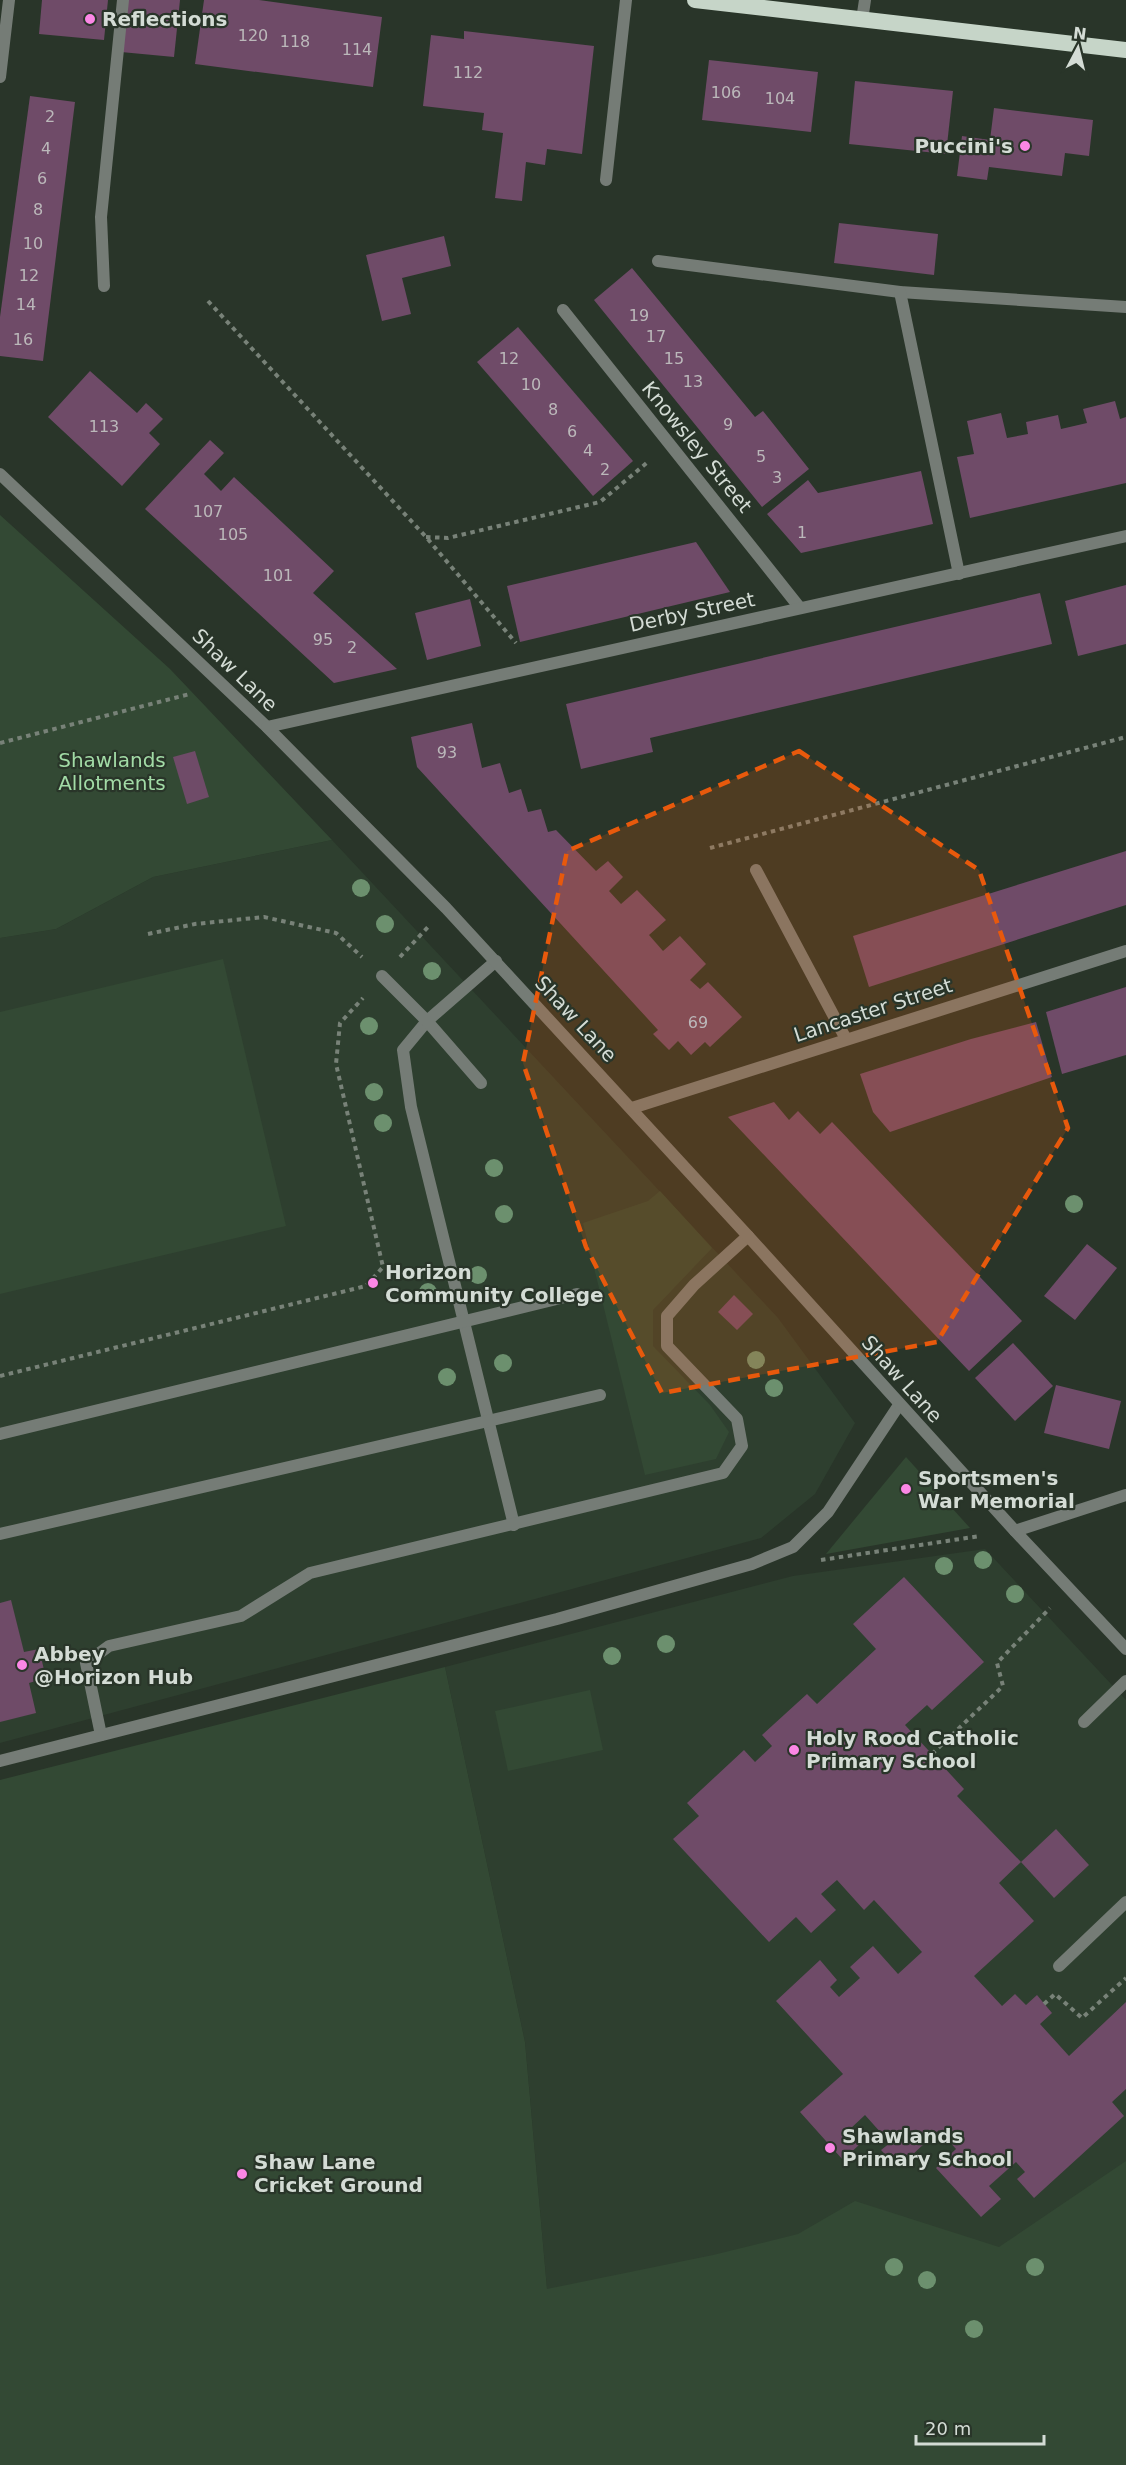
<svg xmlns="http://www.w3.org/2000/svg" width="1126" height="2465" viewBox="0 0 1126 2465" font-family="'DejaVu Sans',sans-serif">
<rect width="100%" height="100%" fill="#293529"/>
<!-- built -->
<g fill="#2e3f2f">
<polygon points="332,840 778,1318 855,1423 815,1494 761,1538 0,1743 0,938 56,929 153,877"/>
<polygon points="985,1549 1126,1700 1126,2465 547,2289 525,2042 445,1667 793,1576"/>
</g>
<!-- green -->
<g fill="#334934">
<polygon points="0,515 170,669 332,840 153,877 56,929 0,938"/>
<polygon points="223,959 286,1226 0,1294 0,1012"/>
<polygon points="660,1191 712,1248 653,1310 653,1346 710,1405 729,1432 716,1459 645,1475 583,1223 648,1201"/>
<polygon points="906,1457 970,1528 826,1554"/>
<polygon points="445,1667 525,2042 547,2289 713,2255 798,2234 855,2201 999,2247 1126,2161 1126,2465 0,2465 0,1780"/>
<polygon points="590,1690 603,1750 508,1771 495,1711"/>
</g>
<!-- building -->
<g fill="#6f4b68">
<polygon points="42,0 108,0 104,40 39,34"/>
<polygon points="126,0 180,0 174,57 121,52"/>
<polygon points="204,0 259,0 382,17 373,87 195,64"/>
<polygon points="464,31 594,46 582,154 547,149 545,165 526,162 522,201 495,198 503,133 482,130 484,113 423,106 431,35 464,39"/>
<polygon points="709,60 818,72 811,132 702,120"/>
<polygon points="855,81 953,91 946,154 849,144"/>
<polygon points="30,96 75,102 43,361 0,356 0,317"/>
<polygon points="994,108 1093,120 1089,156 1065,153 1062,176 989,167 987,180 957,176 962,136 990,140"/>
<polygon points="839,223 938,234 934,275 834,263"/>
<polygon points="444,236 451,266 402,278 411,314 382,321 366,255"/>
<polygon points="632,268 755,417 763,411 809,469 762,507 594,300"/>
<polygon points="518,327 633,461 593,496 477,362"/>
<polygon points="90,371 137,413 146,403 163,419 149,433 160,444 122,486 48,417"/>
<polygon points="1115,401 1120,419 1126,417 1126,483 970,518 957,457 974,454 967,421 1001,413 1007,438 1028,434 1026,422 1058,415 1061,429 1087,423 1083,409"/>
<polygon points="210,440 224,453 204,474 221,491 234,477 334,571 313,593 397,669 334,683 145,509"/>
<polygon points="921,471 933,524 801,553 767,514 808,480 818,493"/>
<polygon points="696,542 730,592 520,642 507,586"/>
<polygon points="1126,585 1126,644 1078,656 1065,601"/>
<polygon points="1040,593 1052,644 650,738 653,752 581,769 566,704"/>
<polygon points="470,599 481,646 427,660 415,613"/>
<polygon points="472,723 482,768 500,763 509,793 521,789 528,812 541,809 548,832 556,830 596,871 608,861 623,877 609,891 621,904 637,890 666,920 649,935 663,951 680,936 706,964 690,980 700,989 708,982 742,1017 710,1047 705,1042 691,1055 678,1041 669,1050 653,1034 658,1030 417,767 411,737"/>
<polygon points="195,751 209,797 187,804 173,757"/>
<polygon points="1126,851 1126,905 869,987 853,936"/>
<polygon points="1126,987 1126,1055 1062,1074 1046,1012"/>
<polygon points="1036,1022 1052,1077 890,1132 873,1112 860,1074 971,1039"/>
<polygon points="774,1102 789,1120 798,1111 820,1134 832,1122 1022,1321 969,1371 728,1117"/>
<polygon points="1087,1244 1117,1268 1075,1320 1044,1296"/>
<polygon points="734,1295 753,1314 737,1330 718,1312"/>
<polygon points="1013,1343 1053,1386 1015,1421 975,1378"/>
<polygon points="1056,1385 1121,1401 1109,1449 1044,1433"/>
<polygon points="904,1577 984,1662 932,1710 927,1705 905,1725 964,1789 957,1796 1021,1862 999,1883 1034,1921 974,1976 1002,2006 1015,1994 1026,2005 1037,1995 1052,2013 1040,2024 1069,2056 1126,2002 1126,2089 1112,2102 1124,2116 1034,2198 1017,2179 1025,2172 1016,2162 989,2186 1001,2199 981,2217 936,2168 956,2149 939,2130 898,2168 881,2150 890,2143 865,2115 849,2130 861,2143 843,2160 800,2112 843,2074 776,2001 820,1960 837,1980 830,1987 839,1997 860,1978 850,1967 873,1946 898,1974 922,1952 874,1900 864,1910 837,1880 821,1894 836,1910 811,1933 796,1917 769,1942 673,1839 699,1816 687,1803 744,1750 755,1762 772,1746 762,1735 807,1694 817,1704 876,1649 853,1624"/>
<polygon points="11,1600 24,1652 39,1649 46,1678 29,1683 36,1713 0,1722 0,1603"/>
<polygon points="1056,1829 1089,1865 1054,1898 1021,1862"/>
</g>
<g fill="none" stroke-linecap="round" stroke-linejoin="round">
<!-- path -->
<g stroke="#788278" stroke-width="4" stroke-dasharray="4.5 4.5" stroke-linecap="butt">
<polyline points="208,301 426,537 516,643"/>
<polyline points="426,537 448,538 600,502 649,461"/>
<polyline points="0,743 190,694"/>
<polyline points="710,848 1126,737"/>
<polyline points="148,934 195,924 264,917 336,933 362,957"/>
<polyline points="400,957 428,927"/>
<polyline points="0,1376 366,1286 383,1267 336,1064 340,1023 363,998"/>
<polyline points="821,1560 980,1536"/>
<polyline points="932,1754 1003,1686 997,1663 1050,1608"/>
<polyline points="1044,2004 1055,1994 1082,2018 1126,1978"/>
</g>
<!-- service -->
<g stroke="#757c76" stroke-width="12">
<polyline points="862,20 865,0"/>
<polyline points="606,180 626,0"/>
<polyline points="658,261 900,292 1126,307"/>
<polyline points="104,286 101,217 123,0"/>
<polyline points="900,292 959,574"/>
<polyline points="756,870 846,1039"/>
<polyline points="496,961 427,1021 403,1050 411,1107 514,1525"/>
<polyline points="382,976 427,1021 481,1083"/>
<polyline points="0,1434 577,1294"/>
<polyline points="0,1534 600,1395"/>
<polyline points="1084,1722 1126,1681"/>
<polyline points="101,1735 86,1663 109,1646 241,1616 310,1573 723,1473 742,1446 737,1419 667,1346 667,1316 694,1285 748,1236"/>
<polyline points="0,1761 557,1619 752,1564 793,1547 828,1512 899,1405"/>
<polyline points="1059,1966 1126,1902"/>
</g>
<!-- minor -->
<g stroke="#757c76" stroke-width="12">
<polyline points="0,77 9,0"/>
<polyline points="563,310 800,608"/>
<polyline points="0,474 267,727 446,908 748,1236 1015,1531 1126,1495"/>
<polyline points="267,727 1126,536"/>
<polyline points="632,1108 1126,951"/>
<polyline points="1015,1531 1126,1649"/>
</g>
<!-- trunk -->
<polyline stroke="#c6d5c8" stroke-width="16" points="695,0 1126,50"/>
</g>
<!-- trees -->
<g fill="#6c906e">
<circle cx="361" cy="888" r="9"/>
<circle cx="385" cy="924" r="9"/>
<circle cx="432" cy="971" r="9"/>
<circle cx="369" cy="1026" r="9"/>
<circle cx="374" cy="1092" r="9"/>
<circle cx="383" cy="1123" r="9"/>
<circle cx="494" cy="1168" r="9"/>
<circle cx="1074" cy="1204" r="9"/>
<circle cx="504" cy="1214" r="9"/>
<circle cx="478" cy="1275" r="9"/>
<circle cx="428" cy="1292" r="9"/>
<circle cx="756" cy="1360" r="9"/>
<circle cx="503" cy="1363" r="9"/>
<circle cx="447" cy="1377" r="9"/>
<circle cx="774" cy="1388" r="9"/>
<circle cx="983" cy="1560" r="9"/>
<circle cx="944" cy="1566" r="9"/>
<circle cx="1015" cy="1594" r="9"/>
<circle cx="666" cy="1644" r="9"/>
<circle cx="612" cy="1656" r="9"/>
<circle cx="894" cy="2267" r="9"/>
<circle cx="1035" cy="2267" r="9"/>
<circle cx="927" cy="2280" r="9"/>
<circle cx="974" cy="2329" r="9"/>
</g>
<!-- marked area -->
<path fill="#e8590c" fill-opacity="0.2" stroke="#e8590c" stroke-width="4.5" stroke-dasharray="12 8" stroke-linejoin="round" d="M799,751L979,870L1068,1128L937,1342L662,1393L586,1247L523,1063L567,851Z"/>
<!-- markers -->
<g fill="#fb87e5" stroke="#293529" stroke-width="2">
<circle cx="90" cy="19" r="6"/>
<circle cx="1025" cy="146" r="6"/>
<circle cx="373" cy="1283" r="6"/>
<circle cx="906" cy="1489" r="6"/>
<circle cx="22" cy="1665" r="6"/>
<circle cx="794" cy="1750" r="6"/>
<circle cx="830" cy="2148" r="6"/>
<circle cx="242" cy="2174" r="6"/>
</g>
<g text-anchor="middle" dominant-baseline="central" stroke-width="4.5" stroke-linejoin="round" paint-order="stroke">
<!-- number labels -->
<g font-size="16" fill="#bbb8ba">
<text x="253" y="35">120</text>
<text x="295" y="41">118</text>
<text x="357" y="49">114</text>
<text x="468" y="72">112</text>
<text x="726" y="92">106</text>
<text x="780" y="98">104</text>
<text x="50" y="116">2</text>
<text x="46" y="148">4</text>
<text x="42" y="178">6</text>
<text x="38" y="209">8</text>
<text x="33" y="243">10</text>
<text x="29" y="275">12</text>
<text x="26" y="304">14</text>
<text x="639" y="315">19</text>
<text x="656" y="336">17</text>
<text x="23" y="339">16</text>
<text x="509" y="358">12</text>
<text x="674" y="358">15</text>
<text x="693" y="381">13</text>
<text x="531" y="384">10</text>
<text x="553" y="409">8</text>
<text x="728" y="424">9</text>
<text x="104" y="426">113</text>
<text x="572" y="431">6</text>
<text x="588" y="450">4</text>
<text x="761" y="456">5</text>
<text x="605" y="469">2</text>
<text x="777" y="477">3</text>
<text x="208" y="511">107</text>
<text x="802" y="532">1</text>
<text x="233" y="534">105</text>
<text x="278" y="575">101</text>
<text x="323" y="639">95</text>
<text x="352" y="647">2</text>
<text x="447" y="752">93</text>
<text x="698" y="1022">69</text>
</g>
<!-- poi labels -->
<g font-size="20" font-weight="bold" fill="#d4dcd5" stroke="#293529" text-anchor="start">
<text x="102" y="19">Reflections</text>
<text x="1013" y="146" text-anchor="end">Puccini's</text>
<text x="385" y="1272">Horizon<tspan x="385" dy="23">Community College</tspan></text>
<text x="918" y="1478">Sportsmen's<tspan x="918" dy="23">War Memorial</tspan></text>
<text x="34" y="1654">Abbey<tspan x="34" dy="23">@Horizon Hub</tspan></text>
<text x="806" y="1738">Holy Rood Catholic<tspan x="806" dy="23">Primary School</tspan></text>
<text x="842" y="2136">Shawlands<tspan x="842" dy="23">Primary School</tspan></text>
<text x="254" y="2162">Shaw Lane<tspan x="254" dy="23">Cricket Ground</tspan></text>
</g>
<!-- street labels -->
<g font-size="20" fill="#d4dcd5" stroke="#293529">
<text transform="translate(697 447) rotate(51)">Knowsley Street</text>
<text transform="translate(692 612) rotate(-12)">Derby Street</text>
<text transform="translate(235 670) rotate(44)">Shaw Lane</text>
<text transform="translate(873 1010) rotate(-18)">Lancaster Street</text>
<text transform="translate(576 1019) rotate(47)">Shaw Lane</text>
<text transform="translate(902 1379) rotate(48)">Shaw Lane</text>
</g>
<!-- park labels -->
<g font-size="20" fill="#a2dba6" stroke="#293529">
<text x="112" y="760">Shawlands<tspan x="112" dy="23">Allotments</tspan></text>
</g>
</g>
<!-- north arrow -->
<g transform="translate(1078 48) rotate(7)" stroke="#293529" stroke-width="4.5" paint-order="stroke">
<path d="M0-4.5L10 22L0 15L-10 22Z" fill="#d4dcd5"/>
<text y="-9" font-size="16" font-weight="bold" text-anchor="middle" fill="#d4dcd5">N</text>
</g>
<!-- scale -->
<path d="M916 2435v9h128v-9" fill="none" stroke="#d4dcd5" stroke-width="3"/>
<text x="925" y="2435" font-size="18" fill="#d4dcd5" stroke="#293529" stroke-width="4.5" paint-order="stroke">20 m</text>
</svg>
